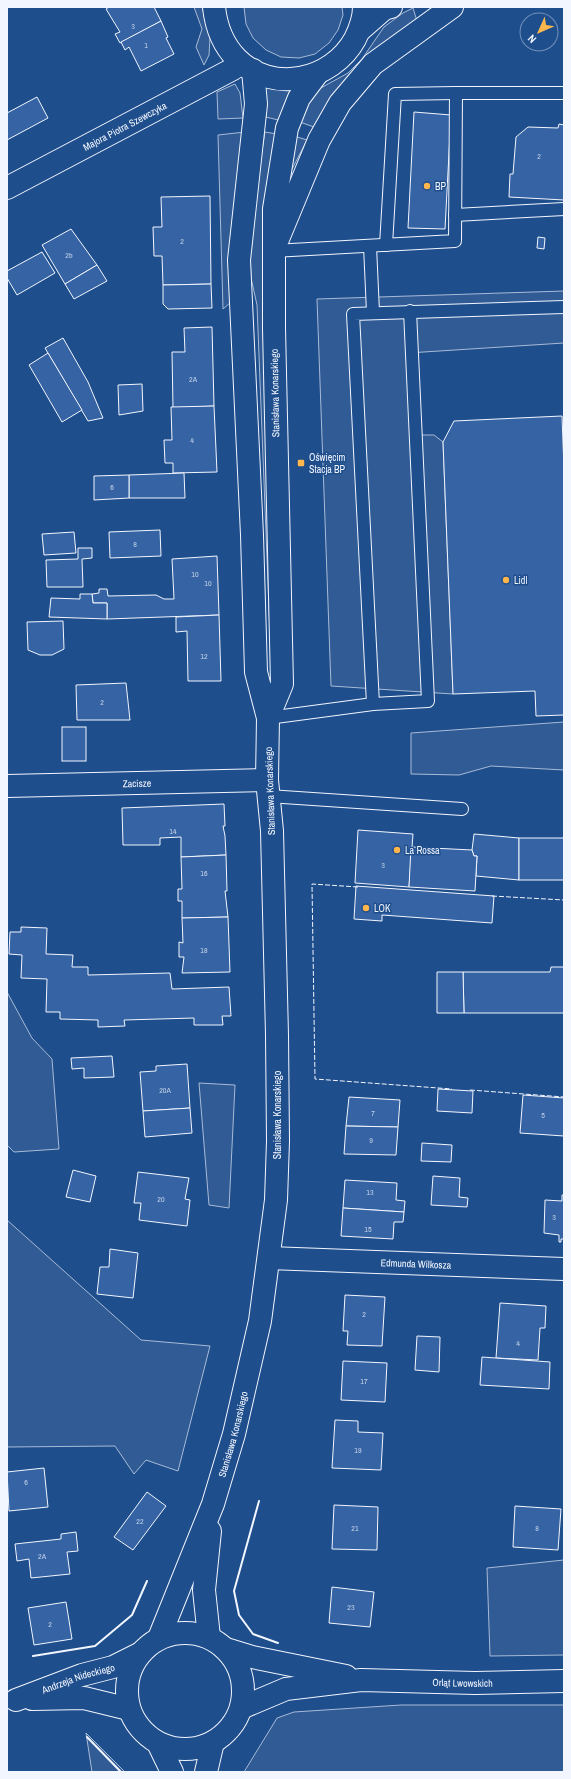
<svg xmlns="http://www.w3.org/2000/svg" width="571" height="1779" viewBox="0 0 571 1779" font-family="'Archivo Narrow',sans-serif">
<rect width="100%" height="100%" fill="#1f4e8c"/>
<!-- built -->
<g fill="#305b95" stroke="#a8bbd7">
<polygon points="194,7 202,7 210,38 209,55 204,65 196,47 202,29"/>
<polygon points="244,7 342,7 343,15 338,30 329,43 315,54 299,58 281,57 266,50 253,38 246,24"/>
<polygon points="413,8 417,21 314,127 297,121 303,106 319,89 348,73 362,59 384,27 403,13"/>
<polygon points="235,84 240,93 243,118 218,119 217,92"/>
<polygon points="265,87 292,91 281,119 278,120 266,117"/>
<polygon points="245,132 231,302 223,309 218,135"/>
<polygon points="265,132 277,134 265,196 263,233 272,685 257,305 251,278 250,253 260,163"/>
<polygon points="294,136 307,140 290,173"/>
<polygon points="564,291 564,343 408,353 411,435 434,435 443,442 453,694 331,686 317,299"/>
<polygon points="564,722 564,770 491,766 459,775 411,774 411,733"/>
<polygon points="7,992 32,1038 52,1059 59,1149 14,1152 7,1145"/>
<polygon points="199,1083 235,1085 229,1208 209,1205"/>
<polygon points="7,1220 141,1340 210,1346 178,1471 146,1460 134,1474 115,1446 7,1447"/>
<polygon points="564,1560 564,1655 490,1656 487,1568"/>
<polygon points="401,1705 564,1705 564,1772 244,1772 277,1718 294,1712"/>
<polygon points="86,1733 125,1772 92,1772"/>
</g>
<!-- building -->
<g fill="#3563a3" stroke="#f2f6ff">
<polygon points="109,7 154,7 161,21 120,43 115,34 120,32 106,9"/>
<polygon points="161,21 168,37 166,38 174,54 141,71 129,47 125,50 121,42"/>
<polygon points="37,97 48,118 7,140 7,113"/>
<polygon points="414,112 451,115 445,229 408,228"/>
<polygon points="559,124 564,125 564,200 509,197 510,174 513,174 516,137 528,127 558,128"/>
<polygon points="210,196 211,284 163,285 162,256 154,256 153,227 162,227 161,197"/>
<polygon points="71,229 97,265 65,284 42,245"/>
<polygon points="538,237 545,238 544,249 537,248"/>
<polygon points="42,252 55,273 17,295 7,278 7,271"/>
<polygon points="97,265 107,281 74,299 65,284"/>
<polygon points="211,284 212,308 168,309 163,304 163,285"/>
<polygon points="212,327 214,406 173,408 172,352 185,352 184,328"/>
<polygon points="63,338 88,382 103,418 88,421 45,348"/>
<polygon points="48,353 82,410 62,422 29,365"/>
<polygon points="142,384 143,411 119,415 118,385"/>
<polygon points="214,406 217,472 173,473 173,463 165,463 164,440 172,440 171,407"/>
<polygon points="562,416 564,469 564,715 536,716 535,691 453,694 443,442 454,421"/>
<polygon points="184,473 185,498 129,498 129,475"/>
<polygon points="129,475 129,498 94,500 94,476"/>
<polygon points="160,530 161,556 110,558 109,532"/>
<polygon points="74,532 76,553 44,555 42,534"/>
<polygon points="78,548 92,548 92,558 82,559 83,587 47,587 46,560 78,559"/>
<polygon points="217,556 219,615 107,619 107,603 93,603 92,594 99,593 99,589 107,589 108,596 156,595 164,599 174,599 172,559"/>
<polygon points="80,594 92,594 93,603 107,603 107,619 49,617 51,598 80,599"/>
<polygon points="219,615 221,681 188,681 187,631 176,632 176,617"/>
<polygon points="63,621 64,649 52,655 40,655 28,650 27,622"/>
<polygon points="126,683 130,720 77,720 76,685"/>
<rect x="62" y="727" width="24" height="34"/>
<polygon points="224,804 225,826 223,826 225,836 226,855 181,857 181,837 160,838 160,845 123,845 122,808"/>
<polygon points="358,830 413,834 409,887 355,883"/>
<polygon points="474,834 519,838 519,880 476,876 477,856 474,856 472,850"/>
<rect x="519" y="838" width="45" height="42"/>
<polygon points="411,847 472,850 474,856 477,856 475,891 409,887"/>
<polygon points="226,855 227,891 225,891 228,917 182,918 182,901 178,901 178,889 182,889 181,857"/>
<polygon points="356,886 494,896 492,923 382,915 382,921 354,919"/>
<polygon points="228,917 230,972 182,973 184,957 179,957 179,942 183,943 182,918"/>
<polygon points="21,927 47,928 46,954 73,955 72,967 88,967 88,975 170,973 172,989 229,987 231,1016 222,1016 223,1025 194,1025 194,1018 124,1020 125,1026 98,1027 98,1020 60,1019 60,1012 46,1012 47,979 21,978 22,955 9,954 10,932 21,932"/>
<polygon points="551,967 564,967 564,1013 464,1013 463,972 550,972"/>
<polygon points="437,972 463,972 464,1013 437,1013"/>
<polygon points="112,1056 114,1077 84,1078 84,1068 72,1069 71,1058"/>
<polygon points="187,1064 190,1108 143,1111 140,1072 156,1071 156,1066"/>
<polygon points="438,1089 473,1091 472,1113 437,1111"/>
<polygon points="523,1095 564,1098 564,1136 520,1133"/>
<polygon points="349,1097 400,1100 398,1127 346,1126"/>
<polygon points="190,1108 192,1133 145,1137 143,1111"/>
<polygon points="346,1126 398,1127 396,1155 344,1154"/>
<polygon points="422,1143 452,1145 451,1162 421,1161"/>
<polygon points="73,1170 96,1176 90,1202 66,1197"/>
<polygon points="138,1172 189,1178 185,1199 190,1200 187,1226 139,1220 141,1203 134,1203"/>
<polygon points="433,1176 460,1178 459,1197 468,1198 467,1207 431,1205"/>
<polygon points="345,1180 397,1183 396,1200 405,1201 404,1212 343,1208"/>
<polygon points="562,1195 564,1195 564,1239 561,1239 561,1242 559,1242 559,1235 544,1233 545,1200 562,1201"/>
<polygon points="343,1208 404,1212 403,1222 394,1222 393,1239 341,1236"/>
<polygon points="110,1249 138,1253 133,1298 97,1294 100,1267 109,1267"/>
<polygon points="345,1295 385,1297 382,1346 347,1345 348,1331 343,1331"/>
<polygon points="500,1303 546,1306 545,1328 540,1328 538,1360 496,1358"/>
<polygon points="417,1336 440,1337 439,1372 415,1370"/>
<polygon points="482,1357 550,1362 549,1389 480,1385"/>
<polygon points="343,1361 387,1363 385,1402 341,1400"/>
<polygon points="335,1420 358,1421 358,1432 383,1433 381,1470 332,1468"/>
<polygon points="44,1468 48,1507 9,1511 7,1472"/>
<polygon points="147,1492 166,1506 133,1550 114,1537"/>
<polygon points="334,1505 378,1507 377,1550 332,1549"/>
<polygon points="515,1506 561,1509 558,1550 513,1547"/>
<polygon points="76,1532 78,1551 67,1552 70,1574 31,1578 29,1559 17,1561 15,1544 61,1539 61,1534"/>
<polygon points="332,1587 374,1592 370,1627 329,1623"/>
<polygon points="66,1602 72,1639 34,1645 28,1608"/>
</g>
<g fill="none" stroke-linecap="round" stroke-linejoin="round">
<defs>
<g id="lane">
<polyline points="455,215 564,209"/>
<polyline points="386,245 395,94 456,93"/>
<polyline points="370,246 373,312"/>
<polyline points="273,251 455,241 456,93 564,93"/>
<polyline points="373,704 353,314 564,307"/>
<polyline points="268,718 373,704 428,701 410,311"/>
<polyline points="268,796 462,809"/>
</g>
<g id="street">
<path id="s1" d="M7,188L233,69L237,60"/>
<path id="s2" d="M7,786L267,780"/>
<path id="s3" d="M269,1258L564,1269"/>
<polyline points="226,1649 252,1657 346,1676"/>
<path id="s4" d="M241,1708L286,1689L361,1680L475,1683L564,1681"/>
</g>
<g id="secondary">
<polyline points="32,1699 84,1698 129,1709"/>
<path id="s5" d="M16,1700L82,1675L113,1667L139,1654"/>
</g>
<g id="primary">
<path d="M214,7C216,26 223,45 237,59C272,94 332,81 355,39C360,29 364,18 364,7"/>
<polyline points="360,30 384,9 391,7"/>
<polyline points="278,239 319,140 340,103 373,64 452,7"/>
<polyline points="268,718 282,684 274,328 274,209 287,128 299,98 317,74"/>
<circle cx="185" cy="1691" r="58"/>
<polyline points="209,1637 204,1590 210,1531"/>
<path id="s6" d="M159,1638L213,1504L234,1434L260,1321L276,1200L278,1141L277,1035L272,831L267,780L268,718L256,672L252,535L239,260L256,104L253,70"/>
<polyline points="158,1743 172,1772"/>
<polyline points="206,1772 213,1742"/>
</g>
</defs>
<!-- lane casing -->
<use href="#lane" stroke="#f2f6ff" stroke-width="14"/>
<!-- street casing -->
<use href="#street" stroke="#f2f6ff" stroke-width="24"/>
<!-- secondary casing -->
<use href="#secondary" stroke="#f2f6ff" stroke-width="24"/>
<!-- primary casing -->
<use href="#primary" stroke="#f2f6ff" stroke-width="24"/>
<!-- lane -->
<use href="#lane" stroke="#1f4e8c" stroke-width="12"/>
<!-- street -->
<use href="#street" stroke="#1f4e8c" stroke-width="22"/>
<!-- secondary -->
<use href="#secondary" stroke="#1f4e8c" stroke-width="22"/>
<!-- primary -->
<use href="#primary" stroke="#1f4e8c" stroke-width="22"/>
<!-- fence -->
<g stroke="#f2f6ff" stroke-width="1" stroke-dasharray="5 2" stroke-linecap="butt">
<polyline points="358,887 312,884 315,1079 452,1089"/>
<polyline points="492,896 564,900"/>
<polyline points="470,1090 564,1097"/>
</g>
<!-- wall -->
<g stroke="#f2f6ff" stroke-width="2">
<polyline points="259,1501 234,1591 239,1615 253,1634 278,1643"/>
<polyline points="33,1656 95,1646 132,1615 147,1581"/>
<polyline points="87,1737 121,1772"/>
</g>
</g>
<!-- markers -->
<g fill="#ffb74d" stroke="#1f4e8c" stroke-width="1.5">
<circle cx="427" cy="186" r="4"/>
<rect x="297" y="459" width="8" height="8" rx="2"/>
<circle cx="506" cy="580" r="4"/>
<circle cx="397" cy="850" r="4"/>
<circle cx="366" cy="908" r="4"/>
</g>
<g text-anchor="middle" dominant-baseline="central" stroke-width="3" stroke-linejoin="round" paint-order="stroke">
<!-- number labels -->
<g font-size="8" fill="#c3d1e8">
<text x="133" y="26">3</text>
<text x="146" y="45">1</text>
<text x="539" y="156">2</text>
<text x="182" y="241">2</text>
<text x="69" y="255">2b</text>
<text x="193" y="379">2A</text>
<text x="192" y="440">4</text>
<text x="112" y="487">6</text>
<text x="135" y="544">8</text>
<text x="195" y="574">10</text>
<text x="208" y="583">10</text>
<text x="204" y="656">12</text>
<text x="102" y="702">2</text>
<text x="173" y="831">14</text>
<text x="383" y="865">3</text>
<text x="204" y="873">16</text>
<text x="204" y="950">18</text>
<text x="165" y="1090">20A</text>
<text x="373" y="1113">7</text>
<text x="543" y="1115">5</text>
<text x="371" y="1140">9</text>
<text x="370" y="1192">13</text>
<text x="161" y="1199">20</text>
<text x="554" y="1217">3</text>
<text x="368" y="1229">15</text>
<text x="364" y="1314">2</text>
<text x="518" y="1343">4</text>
<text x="364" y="1381">17</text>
<text x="358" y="1450">19</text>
<text x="26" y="1482">6</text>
<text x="140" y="1521">22</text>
<text x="355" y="1528">21</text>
<text x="537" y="1528">8</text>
<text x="42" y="1556">2A</text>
<text x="351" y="1607">23</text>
<text x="50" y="1624">2</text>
</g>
<!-- street labels -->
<g font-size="10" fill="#f2f6ff" stroke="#1f4e8c">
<text stroke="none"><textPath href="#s1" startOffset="133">Majora Piotra Szewczyka</textPath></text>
<text transform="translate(275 393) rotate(-91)">Stanisława Konarskiego</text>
<text stroke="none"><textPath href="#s2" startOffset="130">Zacisze</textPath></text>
<text transform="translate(270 791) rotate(-92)">Stanisława Konarskiego</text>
<text transform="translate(277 1115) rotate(-90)">Stanisława Konarskiego</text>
<text stroke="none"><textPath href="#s3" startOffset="147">Edmunda Wilkosza</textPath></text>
<text stroke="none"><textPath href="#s6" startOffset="217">Stanisława Konarskiego</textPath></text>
<text stroke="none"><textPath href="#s5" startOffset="66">Andrzeja Nideckiego</textPath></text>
<text stroke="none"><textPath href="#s4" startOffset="226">Orląt Lwowskich</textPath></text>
</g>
<!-- poi labels -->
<g font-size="10" fill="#f2f6ff" stroke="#1f4e8c" text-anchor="start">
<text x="435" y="186">BP</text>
<text x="309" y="457">Oświęcim<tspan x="309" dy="12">Stacja BP</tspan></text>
<text x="514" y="580">Lidl</text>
<text x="405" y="850">La Rossa</text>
<text x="374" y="908">LOK</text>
</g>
</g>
<!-- border -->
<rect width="571" height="1779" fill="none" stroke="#f2f6ff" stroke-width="16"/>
<!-- north arrow -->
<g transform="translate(539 32) rotate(225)"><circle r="19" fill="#1f4e8c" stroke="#7391ba"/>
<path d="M0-3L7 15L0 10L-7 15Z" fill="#ffb74d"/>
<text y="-6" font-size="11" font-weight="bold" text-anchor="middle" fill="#f2f6ff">N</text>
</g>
</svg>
